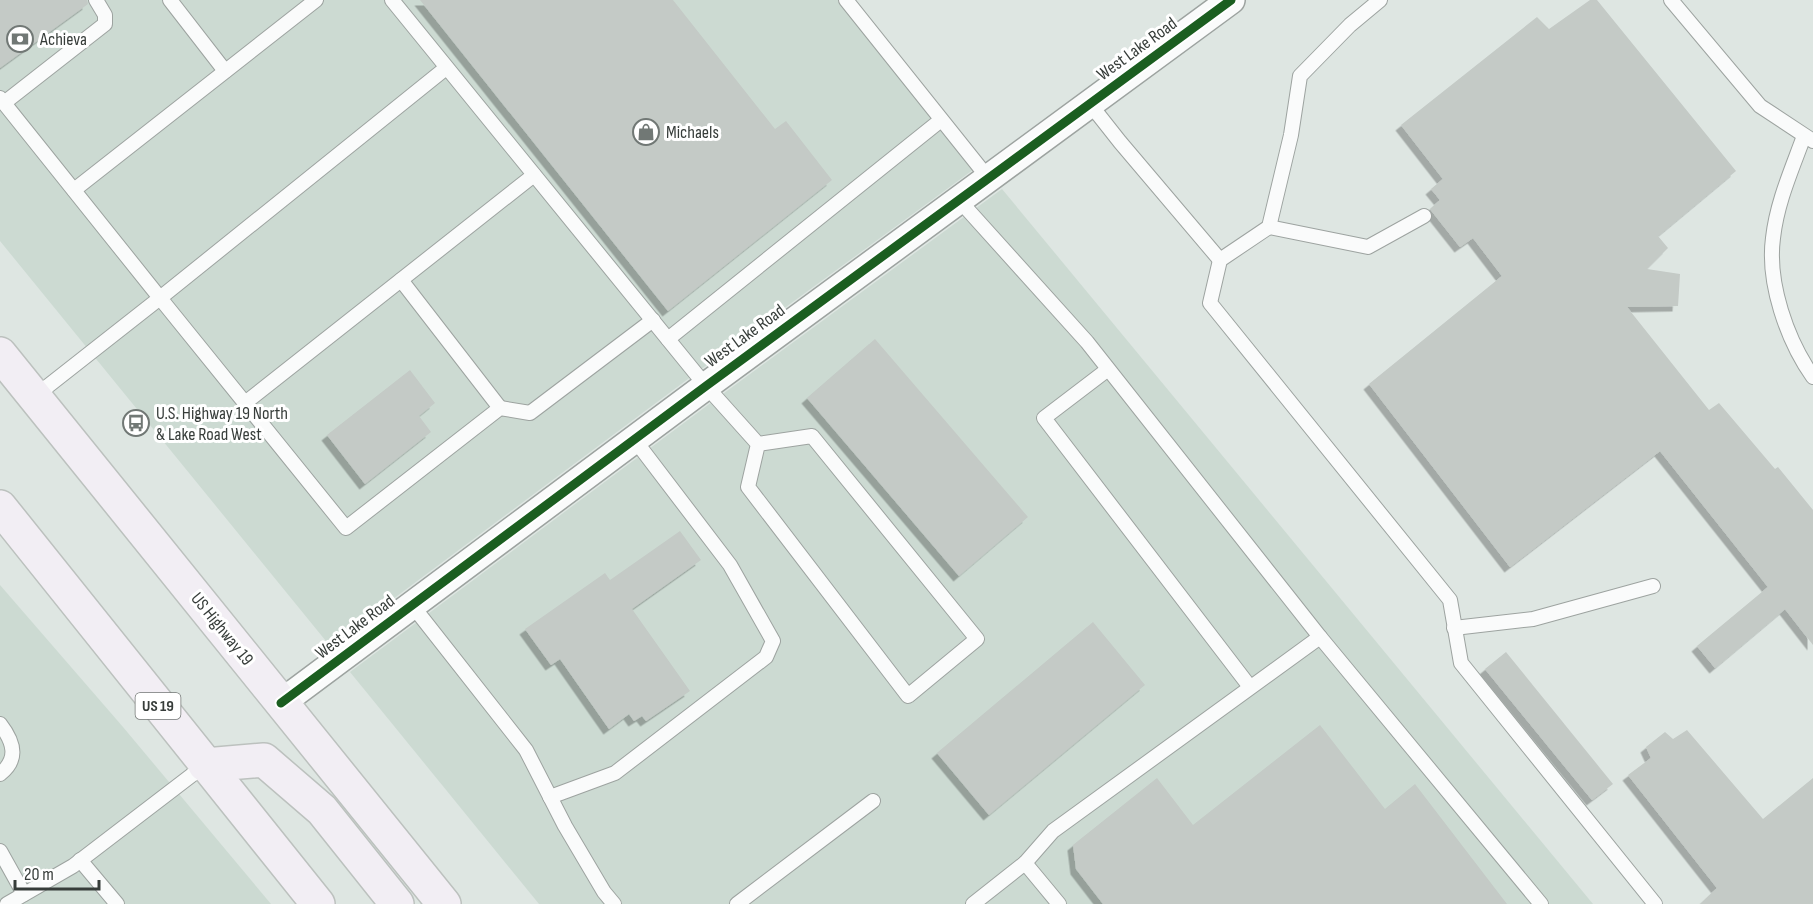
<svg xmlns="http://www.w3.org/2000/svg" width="1813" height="904" viewBox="0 0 1813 904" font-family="'Sofia Sans Condensed',sans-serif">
<defs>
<filter id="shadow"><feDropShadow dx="-5.5" dy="5.5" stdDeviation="0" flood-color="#0004"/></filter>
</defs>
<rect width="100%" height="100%" fill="#dee6e2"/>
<!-- built -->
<g fill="#ccdad2">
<polygon points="0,0 845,0 981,164 696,373 330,646 0,241"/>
<polygon points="1002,189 1593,904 539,904 350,672 716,399"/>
<polygon points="0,585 123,727 271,904 0,904"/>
</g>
<!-- building -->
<g fill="#c4cac6" filter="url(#shadow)">
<polygon points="0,0 87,0 88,4 0,68"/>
<polygon points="420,0 673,0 775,129 786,121 832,180 668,311"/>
<polygon points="1590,0 1597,0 1736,171 1658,236 1668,248 1647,269 1680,274 1678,306 1627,307 1709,410 1719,403 1775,469 1778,467 1813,510 1813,645 1785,609 1715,668 1697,646 1768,587 1660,451 1510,567 1369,384 1502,276 1473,238 1460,247 1430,209 1440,200 1431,189 1443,179 1401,125 1537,17 1549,29"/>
<polygon points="875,339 1028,517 959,576 807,398"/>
<polygon points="410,370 435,403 419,416 431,432 365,484 327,435"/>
<polygon points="680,531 701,560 632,609 690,691 646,721 642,716 634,721 629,714 609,729 560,659 551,665 525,629 605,573 610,580"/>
<polygon points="1093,622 1145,685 989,815 937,753"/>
<polygon points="1506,652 1613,784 1592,800 1485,669"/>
<polygon points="1320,725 1385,809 1415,784 1507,904 1103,904 1076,869 1073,845 1157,778 1193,825"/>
<polygon points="1687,730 1763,819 1813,778 1813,904 1700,904 1717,888 1628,775 1651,758 1646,747 1665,732 1673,739"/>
</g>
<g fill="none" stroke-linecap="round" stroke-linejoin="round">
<defs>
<g id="service">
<polyline points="170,0 225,71"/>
<polyline points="392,0 706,386 758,444 748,487 908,696 977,639 812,436 758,444"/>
<polyline points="846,0 989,179"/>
<polyline points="1380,0 1350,25 1300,76 1291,135 1269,227 1220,260 1210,303 1450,600 1461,663 1655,904"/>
<polyline points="1671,0 1760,106 1813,141"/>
<polyline points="446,68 160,298 346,528 500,408 530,413 653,320"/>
<polyline points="0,98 160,298 34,397"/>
<polyline points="4,103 105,24 105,15 96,0"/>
<polyline points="1090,104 1120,142 1220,260"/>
<path d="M1804,136C1792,169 1777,202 1773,238C1767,283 1787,340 1813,377"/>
<polyline points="74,190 316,0"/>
<polyline points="959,200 1087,342 1320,637 1541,904"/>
<polyline points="1269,227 1368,247 1424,216"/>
<polyline points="401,280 500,408"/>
<polyline points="668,339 941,120"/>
<polyline points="1107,370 1044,418 1250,687"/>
<polyline points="245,403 534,175"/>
<polyline points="412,605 526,750 565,826 604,892 614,904"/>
<polyline points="1454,628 1533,619 1653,586"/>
<path d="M0,724C14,742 19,759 0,774"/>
<polyline points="550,797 615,773 766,657 773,641 730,565 634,439"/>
<polyline points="0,851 24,894"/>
<polyline points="80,860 117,904"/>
<polyline points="1025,863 1059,904"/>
<polyline points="7,904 73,866 205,765"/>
<polyline points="737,904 873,801"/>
<polyline points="973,904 1025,863 1053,831 1320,637"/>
</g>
<polyline id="minor" points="281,703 706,386 1231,0"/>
<g id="trunk">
<polyline points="0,354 444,904"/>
<polyline points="0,507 318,904"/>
<polyline points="205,765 264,760 322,810 397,904"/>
</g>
</defs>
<!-- service casing -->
<use href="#service" stroke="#9da3a0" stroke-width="16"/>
<!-- minor casing -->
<use href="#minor" stroke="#9da3a0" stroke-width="30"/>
<!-- trunk casing -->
<use href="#trunk" stroke="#bcc1be" stroke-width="36"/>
<!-- service -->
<use href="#service" stroke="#fafbfb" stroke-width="14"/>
<!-- minor -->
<use href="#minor" stroke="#fafbfb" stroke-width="27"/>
<!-- trunk -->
<use href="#trunk" stroke="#f2eef4" stroke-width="33"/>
<defs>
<polyline id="cycleway" points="281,703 706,386 1231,0"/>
</defs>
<!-- cycleway casing -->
<use href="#cycleway" stroke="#fff" stroke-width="13"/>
<!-- cycleway -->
<use href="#cycleway" stroke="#1b5e20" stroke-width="9"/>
</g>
<!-- icons -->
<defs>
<symbol id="bank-ring" viewBox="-11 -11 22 22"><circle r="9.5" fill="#fff" stroke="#717875" stroke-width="1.5"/><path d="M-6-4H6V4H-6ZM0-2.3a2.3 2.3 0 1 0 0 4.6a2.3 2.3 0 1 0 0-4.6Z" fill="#717875"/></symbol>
<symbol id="shop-ring" viewBox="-11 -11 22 22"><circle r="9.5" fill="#fff" stroke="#717875" stroke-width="1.5"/><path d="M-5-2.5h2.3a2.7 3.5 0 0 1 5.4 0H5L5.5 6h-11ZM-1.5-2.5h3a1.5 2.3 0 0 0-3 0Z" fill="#717875"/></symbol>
<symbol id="bus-ring" viewBox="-11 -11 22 22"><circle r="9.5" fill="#fff" stroke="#717875" stroke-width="1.5"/><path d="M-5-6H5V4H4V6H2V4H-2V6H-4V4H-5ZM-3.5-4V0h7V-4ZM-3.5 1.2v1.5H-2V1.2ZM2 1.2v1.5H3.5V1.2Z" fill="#717875"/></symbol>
</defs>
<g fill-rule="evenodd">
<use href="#bank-ring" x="5" y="24" width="30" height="30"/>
<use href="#shop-ring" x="631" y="117" width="30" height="30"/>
<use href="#bus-ring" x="121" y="408" width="30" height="30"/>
</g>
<g text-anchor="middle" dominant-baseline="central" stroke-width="6" stroke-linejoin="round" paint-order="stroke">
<!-- shield labels -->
<rect fill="#fff" stroke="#737775" stroke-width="1.5" x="135.5" y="693" width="45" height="26" rx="4.5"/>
<g font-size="16" font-weight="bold" fill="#373d3a">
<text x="158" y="706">US 19</text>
</g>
<!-- poi labels -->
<g font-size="18" fill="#373d3a" stroke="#fff" text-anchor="start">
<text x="40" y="39">Achieva</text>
<text x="666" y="132">Michaels</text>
<text x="156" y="413">U.S. Highway 19 North<tspan x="156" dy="21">&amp; Lake Road West</tspan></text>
</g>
<!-- street labels -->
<g font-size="18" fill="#373d3a" stroke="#fff">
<text transform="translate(1137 49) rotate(-36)">West Lake Road</text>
<text transform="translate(745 336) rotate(-36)">West Lake Road</text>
<text transform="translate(355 627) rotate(-37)">West Lake Road</text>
<text transform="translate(222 629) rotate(51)">US Highway 19</text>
</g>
</g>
<!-- scale -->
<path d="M15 880v9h84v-9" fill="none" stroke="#373d3a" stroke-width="3"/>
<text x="24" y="880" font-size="18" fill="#373d3a" stroke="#ffffff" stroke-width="4.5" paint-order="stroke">20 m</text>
</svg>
